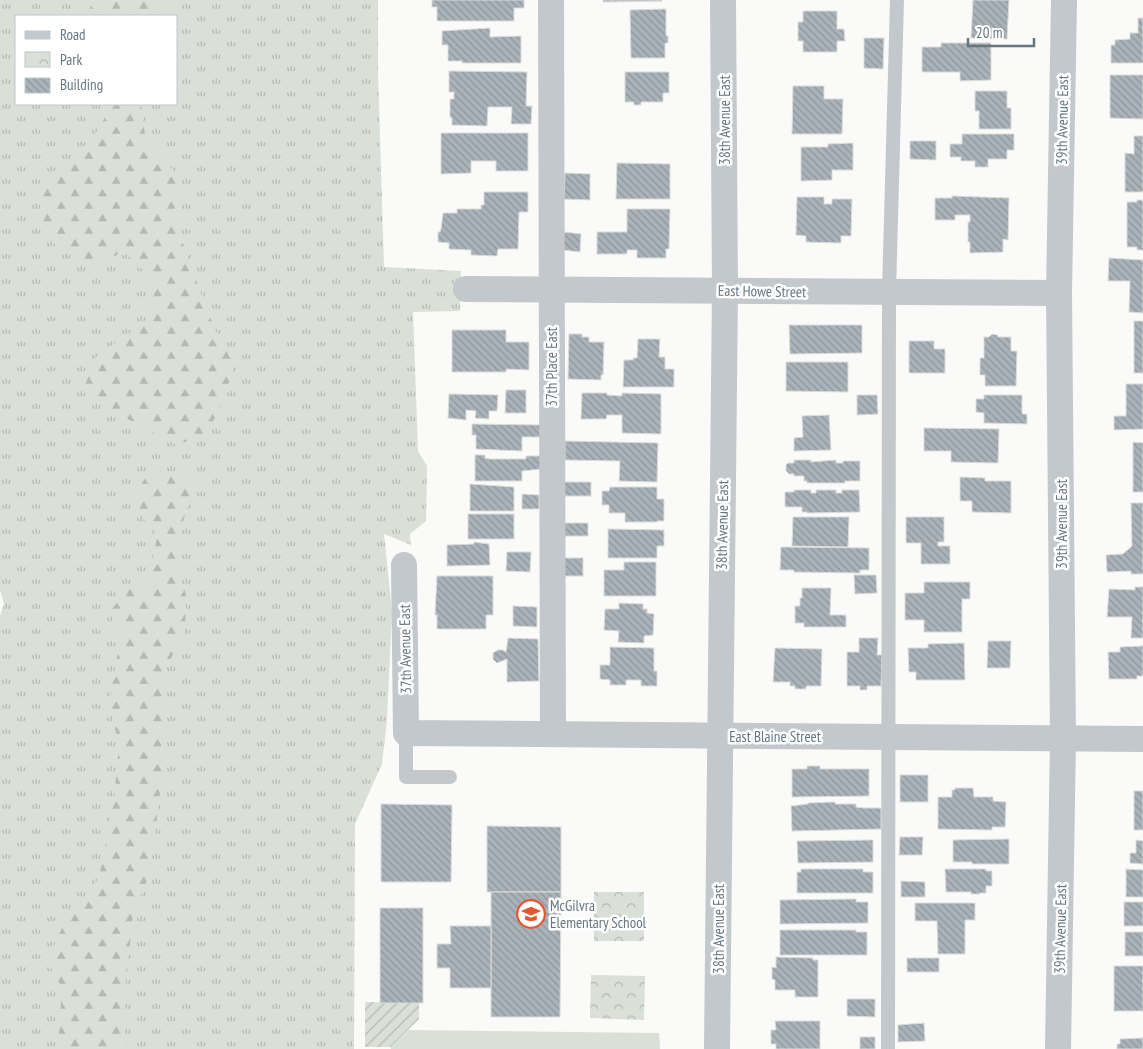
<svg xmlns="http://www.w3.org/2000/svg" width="1143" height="1049" viewBox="0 0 1143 1049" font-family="'PT Sans Narrow',sans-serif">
<defs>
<pattern id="grass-tufts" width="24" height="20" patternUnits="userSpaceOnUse" patternTransform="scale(1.25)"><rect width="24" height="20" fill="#dadfd7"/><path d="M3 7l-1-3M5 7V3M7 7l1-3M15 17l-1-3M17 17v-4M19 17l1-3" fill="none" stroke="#b4b9b4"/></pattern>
<pattern id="forest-firs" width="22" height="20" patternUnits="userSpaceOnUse" patternTransform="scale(1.25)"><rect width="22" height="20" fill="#dadfd7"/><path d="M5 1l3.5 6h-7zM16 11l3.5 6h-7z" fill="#b4b9b4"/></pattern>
<pattern id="park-crowns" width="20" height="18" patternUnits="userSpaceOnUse" patternTransform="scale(1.25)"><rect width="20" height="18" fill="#dadfd7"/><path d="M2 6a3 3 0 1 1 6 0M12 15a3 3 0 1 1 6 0" fill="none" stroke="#b4b9b4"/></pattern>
<pattern id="garden-furrows" width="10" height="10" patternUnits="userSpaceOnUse" patternTransform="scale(1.25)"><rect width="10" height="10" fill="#dadfd7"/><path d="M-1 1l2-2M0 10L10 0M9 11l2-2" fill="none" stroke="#b4b9b4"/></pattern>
<pattern id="building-back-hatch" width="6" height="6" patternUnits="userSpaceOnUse" patternTransform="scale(1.25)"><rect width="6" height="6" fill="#aab3b9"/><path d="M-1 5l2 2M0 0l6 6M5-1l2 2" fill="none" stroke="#8e969c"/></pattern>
</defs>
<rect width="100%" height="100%" fill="#fafaf8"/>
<!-- grass -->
<path fill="url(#grass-tufts)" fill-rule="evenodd" d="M0,0H378V73L384,267L461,271L460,311L413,312L418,451L427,466L426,521L410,534L411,545L384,534L392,611L387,720L382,764L355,824L354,1049H0V616L4,604L0,590ZM16,16H176V104H16Z"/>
<!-- forest -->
<g fill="url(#forest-firs)">
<polygon points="94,0 164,0 167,16 89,16 87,14"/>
<polygon points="107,104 141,104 145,136 176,174 175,208 183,244 200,291 215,330 236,361 224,397 206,438 175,444 109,409 83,390 96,357 150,318 154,292 139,264 123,252 91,267 43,236 42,197 46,182 88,146 107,114"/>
<polygon points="180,471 194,477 175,555 186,595 185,631 163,674 168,728 150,874 133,914 126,984 124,1027 127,1049 58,1049 62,988 47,961 66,919 99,878 114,799 119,745 109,704 117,656 127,642 109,613 129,587 149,585 157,536 145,521 133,498 149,472"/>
</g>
<!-- park -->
<g fill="url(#park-crowns)">
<rect x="594" y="892" width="50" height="49"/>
<polygon points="591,975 645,976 644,1020 590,1018"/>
</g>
<!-- garden -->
<polygon fill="url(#garden-furrows)" points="365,1002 419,1003 419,1019 391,1047 365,1047"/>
<!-- pitch -->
<polygon fill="#dadfd7" points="409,1030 659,1033 660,1049 391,1049 391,1047"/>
<!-- building -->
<g fill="url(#building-back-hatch)" stroke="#dcdcda">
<polygon points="432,0 524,0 524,8 514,8 514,21 437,21 437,7 432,7"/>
<polygon points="603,0 662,0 662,1 603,2"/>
<polygon points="973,0 1009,0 1007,39 971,38"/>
<polygon points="666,9 666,36 668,36 668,43 665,43 665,58 631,58 630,10"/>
<polygon points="803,11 837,11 837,29 844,29 845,41 837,41 837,52 803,52 803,41 798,41 798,22 803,22"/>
<polygon points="1138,18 1143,18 1143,63 1111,63 1111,45 1115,45 1115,40 1130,39 1130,33 1138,33"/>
<polygon points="490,28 490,37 521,36 521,63 462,63 462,61 448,61 448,45 442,45 442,31"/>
<polygon points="864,38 884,38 883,69 864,68"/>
<polygon points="941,43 991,43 991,80 960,81 960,72 922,72 922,47 941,47"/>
<polygon points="449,71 527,72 526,106 532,106 531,124 511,124 512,107 488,107 487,126 452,125 452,118 450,117 450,99 454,99 454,92 449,92"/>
<polygon points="625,72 669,72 669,93 663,93 663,102 641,102 641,105 634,105 634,102 625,102"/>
<polygon points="1110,75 1143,75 1143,119 1110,118"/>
<polygon points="793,86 824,86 824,99 843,99 842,134 792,134"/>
<polygon points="975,91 1007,91 1007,108 1011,108 1011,129 979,129 979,111 975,111"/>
<polygon points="441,133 528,133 528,171 496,171 496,161 471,161 471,173 441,174"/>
<polygon points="962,134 1014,134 1014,150 1007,150 1007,159 988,159 988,167 975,167 975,161 961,161 961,157 950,157 950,144 962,144"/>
<polygon points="1134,136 1143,136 1143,192 1125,192 1125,153 1134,154"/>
<polygon points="910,141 936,141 936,160 910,159"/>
<polygon points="853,143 853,170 832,170 832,180 801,181 801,147 828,147 828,144"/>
<polygon points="617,163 670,164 670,199 616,199"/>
<polygon points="565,173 590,174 590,200 564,199"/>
<polygon points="484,192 528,192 528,212 519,212 518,249 498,249 497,256 471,255 471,250 449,249 449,243 438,242 438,232 440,232 441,229 443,213 457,213 457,209 481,209 481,205 484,205"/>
<polygon points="952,196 1009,198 1008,240 1003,239 1003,252 970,253 970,242 968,242 968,222 970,222 970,215 955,215 955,220 935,220 935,198 952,198"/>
<polygon points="797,197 824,197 824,204 832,204 832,199 852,199 851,236 841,236 841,243 806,242 806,236 796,235"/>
<polygon points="1137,200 1143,200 1143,250 1137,250 1137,247 1127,247 1127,202 1137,202"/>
<polygon points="627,209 670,209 669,249 666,249 666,258 637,258 637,250 627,250 627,254 597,254 597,232 627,232"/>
<polygon points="564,232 581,234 580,252 563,250"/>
<polygon points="1109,258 1143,260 1143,313 1129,312 1130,281 1108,281"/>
<rect x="1134" y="321" width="9" height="52"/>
<polygon points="789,325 862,325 862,353 790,354"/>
<polygon points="452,330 506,330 506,342 529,342 529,370 506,369 506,372 452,372"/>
<polygon points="569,334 582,334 582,337 589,337 589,342 604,342 603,375 601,375 601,380 568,379"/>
<polygon points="992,334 997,335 998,337 1011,337 1011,351 1017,351 1016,386 985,386 985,375 980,375 980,358 984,358 984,337 989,337"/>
<polygon points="638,339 660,339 659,357 665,357 665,369 674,369 674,387 623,387 624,360 633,360 633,358 637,358"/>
<polygon points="909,341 934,341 934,349 945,349 945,373 909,373"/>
<polygon points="786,362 848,362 848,392 786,391"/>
<polygon points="1126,384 1143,384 1143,429 1114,430 1114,416 1126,416"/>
<polygon points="506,390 526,390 526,413 505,413"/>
<polygon points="582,393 607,393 607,395 622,396 622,393 661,394 661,434 622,433 622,415 607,415 606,419 581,419"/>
<polygon points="449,394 498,395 497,411 489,411 489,419 475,418 476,411 466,410 466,420 448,418"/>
<polygon points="857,395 877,395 878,414 857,415"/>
<polygon points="984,395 1022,395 1022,414 1027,414 1027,424 984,423 984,413 976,412 976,399 984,399"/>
<polygon points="829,415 831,450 794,451 794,438 803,437 802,416"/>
<polygon points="472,424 541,425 541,437 522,437 522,451 476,449 476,435 472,435"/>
<polygon points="924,428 999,429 998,463 951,462 951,451 924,451"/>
<polygon points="565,441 658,443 657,482 619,481 620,461 565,460"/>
<polygon points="1133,442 1143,443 1143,492 1133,492"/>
<polygon points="475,455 485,455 485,458 489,459 526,459 526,456 541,456 541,469 522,471 522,481 475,481"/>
<polygon points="794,460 811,460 811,462 836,460 836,463 843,463 843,461 860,461 860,481 845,481 845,483 807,483 807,481 804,481 804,476 794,476 794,474 789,474 786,471 786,465 788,463 794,463"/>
<polygon points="960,477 985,478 985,481 1011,481 1011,513 972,512 972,501 960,501"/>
<rect x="561" y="482" width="30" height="14"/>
<polygon points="470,484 514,487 514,511 470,511"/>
<polygon points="610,487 657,487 657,499 664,499 664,521 657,521 657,522 625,522 625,513 609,513 609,505 602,505 602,491 609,491"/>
<polygon points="794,490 811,490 811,493 816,493 816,490 836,490 836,493 842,493 842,490 859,490 860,512 807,513 807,512 802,512 802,507 785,507 785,492 794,492"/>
<polygon points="522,494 539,495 539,509 522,509"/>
<polygon points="1131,503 1143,503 1143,574 1131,574 1131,571 1107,572 1106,555 1123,554 1132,546"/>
<rect x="468" y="514" width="46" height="25"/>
<polygon points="793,517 849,517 848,547 792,546"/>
<polygon points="906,517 944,517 944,542 938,542 938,546 950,546 950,564 921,564 921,543 906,543"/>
<rect x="562" y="523" width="26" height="13"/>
<polygon points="608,529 664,530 664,546 657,546 657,558 608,558"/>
<polygon points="474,542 489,544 490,565 447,566 447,545 474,544"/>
<polygon points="781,547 869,548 869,570 860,570 860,573 794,572 794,570 780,570"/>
<polygon points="507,552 531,552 530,572 506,571"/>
<rect x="560" y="558" width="23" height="18"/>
<polygon points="624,562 656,562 656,596 604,596 604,570 624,570"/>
<polygon points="854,575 876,575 877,593 855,594"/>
<polygon points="437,576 493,576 493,615 486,615 486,629 437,629 437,615 435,615"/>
<polygon points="924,582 970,582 970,599 962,599 962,632 924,632 924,620 905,620 905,593 924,593"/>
<polygon points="1135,587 1143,587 1143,638 1131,638 1132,617 1107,617 1109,589 1135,590"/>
<polygon points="802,588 831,588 830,615 846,615 846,627 804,627 804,623 795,623 795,606 800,606 800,598 802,598"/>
<polygon points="619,603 643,604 643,609 647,609 647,613 654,614 653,635 644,636 644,643 618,642 619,631 604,630 605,609 619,609"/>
<polygon points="513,606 537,607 537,627 513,626"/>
<polygon points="508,638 538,639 539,681 507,682 507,659 497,663 493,659 493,653 498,650 503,650 506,652"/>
<polygon points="859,638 878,638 877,655 882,655 881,686 867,686 867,690 860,690 860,686 847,686 847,652 859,652"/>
<polygon points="988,641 1011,641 1010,668 987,668"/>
<polygon points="964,643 965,680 916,680 916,672 909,672 908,648 928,648 928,644"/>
<polygon points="1143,646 1143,676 1137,676 1137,679 1109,679 1108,652 1120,652 1120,647"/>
<polygon points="610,647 654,648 654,671 657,671 657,686 641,686 641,680 626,680 626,685 610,685 610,680 600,679 600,665 610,665"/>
<polygon points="775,648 822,649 821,686 806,686 806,689 795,689 795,686 790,686 790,682 773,682"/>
<polygon points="807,766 820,766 820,769 869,769 869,796 792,797 792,769 807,769"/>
<rect x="900" y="775" width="28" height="27"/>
<polygon points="955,788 973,788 974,797 993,797 993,801 1006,802 1005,827 992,827 992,830 938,829 938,797 952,797 952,790 955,790"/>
<rect x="1134" y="791" width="9" height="39"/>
<polygon points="835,802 835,804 856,804 856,807 863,808 881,808 881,829 792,831 791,806 808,804 808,803"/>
<polygon points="381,804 452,805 451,882 381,882"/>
<polygon points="487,826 561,827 561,892 487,892"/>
<polygon points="900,837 923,837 922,855 899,855"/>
<polygon points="1009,839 1009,864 972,864 972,862 953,862 953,840"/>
<polygon points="873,840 873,862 798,863 797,841"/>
<polygon points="1136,840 1143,841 1143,864 1130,863 1130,853 1136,853"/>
<polygon points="801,869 863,869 863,872 873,872 873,893 797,893 797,872 801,872"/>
<polygon points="945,869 986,869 986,871 992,871 992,886 986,886 986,893 980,893 980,894 971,894 971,892 946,892"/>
<polygon points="1126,869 1143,870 1143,897 1126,897"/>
<polygon points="901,881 925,882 925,897 901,897"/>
<polygon points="491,892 561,892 560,1017 491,1017"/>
<polygon points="856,899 856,902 868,902 868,923 780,924 780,900"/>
<rect x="1124" y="902" width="19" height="24"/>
<polygon points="915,903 975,903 975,920 965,920 965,954 938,954 937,921 915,921"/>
<rect x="380" y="908" width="43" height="95"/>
<polygon points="450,926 491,926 491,988 450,988 450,968 437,968 437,944 451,944"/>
<polygon points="780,930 856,930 856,932 867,932 867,955 780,955"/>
<rect x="1125" y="932" width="18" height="24"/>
<polygon points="776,957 813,958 813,960 818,960 818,997 795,997 795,990 775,990 775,980 772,979 772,967 776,968"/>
<rect x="907" y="958" width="32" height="14"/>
<rect x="1114" y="966" width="29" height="45"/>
<polygon points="847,999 875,999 875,1017 847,1016"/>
<polygon points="775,1021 820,1021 820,1049 776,1049 776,1044 771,1044 771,1030 776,1030"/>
<polygon points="924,1023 925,1041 898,1042 898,1025"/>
<rect x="860" y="1037" width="15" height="12"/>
<polygon points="1143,1038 1143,1049 1117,1049 1117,1044 1120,1044 1120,1039"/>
</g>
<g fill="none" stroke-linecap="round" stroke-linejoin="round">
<!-- service -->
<g stroke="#c3c8cc" stroke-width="14">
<polyline points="406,733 406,777 450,777"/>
<polyline points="888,1049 889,292 897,0"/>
</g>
<!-- minor -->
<g stroke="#c3c8cc" stroke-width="26">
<polyline points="551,0 553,734"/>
<polyline points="466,289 1059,293"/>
<polyline points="404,565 406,733 1143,739"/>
<polyline points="717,1049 725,290 723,0"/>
<polyline points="1058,1049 1063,738 1059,293 1064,0"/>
</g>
</g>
<!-- icons -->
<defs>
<symbol id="school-ring" viewBox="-11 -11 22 22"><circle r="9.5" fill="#fff" stroke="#e4572e" stroke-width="1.5"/><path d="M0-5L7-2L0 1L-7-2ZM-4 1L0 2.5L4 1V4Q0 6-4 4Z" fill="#e4572e"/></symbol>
</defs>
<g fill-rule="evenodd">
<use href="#school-ring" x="515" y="898" width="32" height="32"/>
</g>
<g text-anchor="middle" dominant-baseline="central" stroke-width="5" stroke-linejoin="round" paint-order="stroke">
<!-- street labels -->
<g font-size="15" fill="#657683" stroke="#fff">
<text transform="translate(724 120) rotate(-90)">38th Avenue East</text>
<text transform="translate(1062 120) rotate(-89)">39th Avenue East</text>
<text transform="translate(762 291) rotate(1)">East Howe Street</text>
<text transform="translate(551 367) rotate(-90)">37th Place East</text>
<text transform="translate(1061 524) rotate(-90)">39th Avenue East</text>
<text transform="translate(722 525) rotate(-89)">38th Avenue East</text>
<text transform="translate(405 649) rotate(-91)">37th Avenue East</text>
<text x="775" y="736">East Blaine Street</text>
<text transform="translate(718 929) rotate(-90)">38th Avenue East</text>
<text transform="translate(1060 929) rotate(-89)">39th Avenue East</text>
</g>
<!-- poi labels -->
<g font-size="15" fill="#657683" stroke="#fff" text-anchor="start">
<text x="550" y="905">McGilvra<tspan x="550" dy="17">Elementary School</tspan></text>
</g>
</g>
<!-- legend -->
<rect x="15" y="15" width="162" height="90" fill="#ffffff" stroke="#c1c8cd"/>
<rect x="25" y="31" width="25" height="8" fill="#c3c8cc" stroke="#c1c8cd"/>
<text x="60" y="40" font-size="15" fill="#657683">Road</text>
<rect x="25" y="52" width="25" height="15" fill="url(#park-crowns)" stroke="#c1c8cd"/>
<text x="60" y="65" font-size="15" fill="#657683">Park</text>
<rect x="25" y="78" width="25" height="15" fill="url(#building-back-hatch)" stroke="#c1c8cd"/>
<text x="60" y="90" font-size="15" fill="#657683">Building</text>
<!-- scale -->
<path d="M968 38v8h66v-8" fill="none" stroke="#657683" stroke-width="2.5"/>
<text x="976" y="38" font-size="15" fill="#657683" stroke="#ffffff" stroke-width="4" paint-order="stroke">20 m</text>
</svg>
